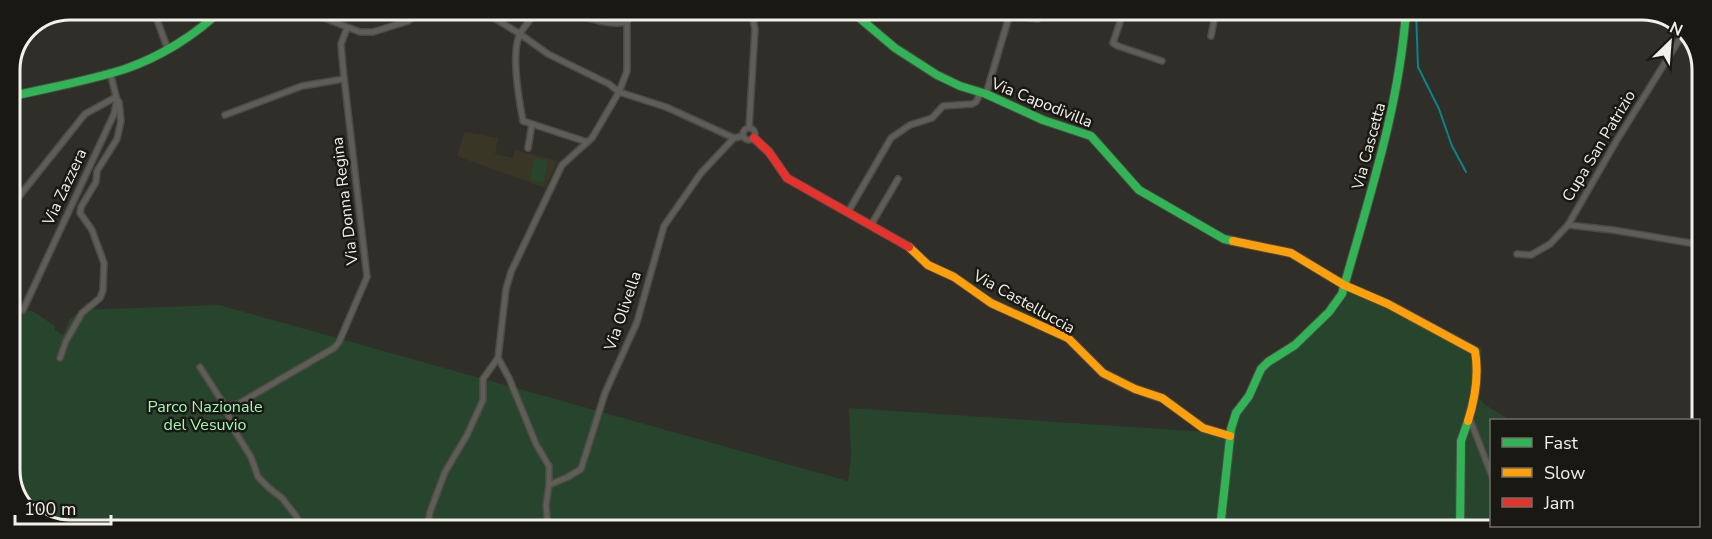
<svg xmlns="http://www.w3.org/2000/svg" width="1712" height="539" viewBox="0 0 1712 539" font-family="'Nunito Sans',sans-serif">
<rect width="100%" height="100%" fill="#302e28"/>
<!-- built -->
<polygon fill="#3a3625" points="465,132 498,138 495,154 513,158 515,150 558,161 545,188 457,156"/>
<!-- green -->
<g fill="#26452c">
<polygon points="535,158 548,161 543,183 530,180"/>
<polygon points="1348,283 1448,334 1482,348 1479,397 1484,404 1510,420 1492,420 1492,526 1656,526 1643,530 54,528 24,509 9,474 9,307 34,312 55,326 55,330 63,335 70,319 82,310 219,305 848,481 851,457 849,408 1221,433 1226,431 1231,420 1263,372 1282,349 1325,312"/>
<polygon points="1701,386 1701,485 1699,489 1698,420 1690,420"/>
</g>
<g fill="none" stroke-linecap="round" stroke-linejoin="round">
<!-- stream -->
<polyline stroke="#06858a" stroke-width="2" points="1416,11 1418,67 1439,109 1452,146 1466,172"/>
<defs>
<g id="street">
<polyline points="153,9 167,47"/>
<polyline points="282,9 314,14 360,32 373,32 408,21 424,9"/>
<polyline points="481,10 520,34 548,54 609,84 619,92 666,107 734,138 743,136"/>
<path d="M540,10C532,17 524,26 519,36C511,56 519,100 523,121L587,142"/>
<path d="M562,10C583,16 604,26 627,22"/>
<polyline points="1124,10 1113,43 1118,46 1162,61"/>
<polyline points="1010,15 1038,19 1043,10"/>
<polyline points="1211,36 1216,11"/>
<polyline points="225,115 302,86 344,79"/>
<circle cx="749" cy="134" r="6"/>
<polyline points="749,128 755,29 751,10"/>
<polyline points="528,148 532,124"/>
<polyline points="9,209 85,114 116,97"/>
<polyline points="848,212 891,138 910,125 932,118 943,106 972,104 976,102 980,94 986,94 1011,10"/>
<polyline points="871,225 898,179"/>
<polyline points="1568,225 1613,230 1702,245"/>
<polyline points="1517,254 1531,255 1550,244 1568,225 1617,140 1686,29"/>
<polyline points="23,310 114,114 117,100 110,72"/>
<polyline points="60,358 66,341 82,313 100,298 103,290 104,263 92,230 80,213 81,207 96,182 97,171 117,139 121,121 119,102 117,100"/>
<polyline points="498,358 506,289 511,272 562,165 592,138 619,92 627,71 627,22 632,10"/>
<polyline points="498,358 509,378 536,444 549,466 549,485"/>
<polyline points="200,367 225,406 234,430 251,457 258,477 269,488 282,498 296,516 303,528"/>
<polyline points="225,406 238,404 334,348 339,342 367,277 343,68 341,44 347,28"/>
<polyline points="1469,417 1492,476"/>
<polyline points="427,528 430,512 445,472 467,435 483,400 483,379 498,358"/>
<polyline points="548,529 546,505 549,485 568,477 581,469 605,393 637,322 664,226 701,173 734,138"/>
</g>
<g id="fast">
<polyline points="850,10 895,48 937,75 960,86 986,94 1043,120 1091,136 1139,190 1224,239 1233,241"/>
<path d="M9,97C47,88 88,81 125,69C160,57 196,35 222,9"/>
<path d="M1220,529L1231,429L1236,413L1249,396L1261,369L1268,362L1295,345L1329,312L1342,294C1368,200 1399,109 1406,11"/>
<polyline points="1460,530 1461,441 1468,421"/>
</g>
<g id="slow">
<path d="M1233,241L1291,253L1344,285L1388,304L1475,351C1479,374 1475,399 1468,421"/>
<polyline points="909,247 928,265 954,277 991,303 1068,338 1103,373 1135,389 1162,398 1203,428 1230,436"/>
</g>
<polyline id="jam" points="754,138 769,152 787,178 909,247"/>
</defs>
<!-- street casing -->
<use href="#street" stroke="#4c4a45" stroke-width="8"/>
<!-- fast casing -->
<use href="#fast" stroke="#4c4a45" stroke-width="10"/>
<!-- slow casing -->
<use href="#slow" stroke="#4c4a45" stroke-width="10"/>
<!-- jam casing -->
<use href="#jam" stroke="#4c4a45" stroke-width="10"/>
<!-- street -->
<use href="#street" stroke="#5f5d58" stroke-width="5"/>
<!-- fast -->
<use href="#fast" stroke="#30b455" stroke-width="8"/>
<!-- slow -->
<use href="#slow" stroke="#ff9f0a" stroke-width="8"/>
<!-- jam -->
<use href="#jam" stroke="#e5322d" stroke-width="8"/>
</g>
<g text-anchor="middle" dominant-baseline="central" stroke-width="5" stroke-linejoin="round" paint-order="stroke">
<!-- street labels -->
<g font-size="16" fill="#f2f0e9" stroke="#191813">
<text transform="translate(1042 103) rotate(22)">Via Capodivilla</text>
<text transform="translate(1369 146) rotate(-75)">Via Cascetta</text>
<text transform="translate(1599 146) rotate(-59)">Cupa San Patrizio</text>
<text transform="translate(65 187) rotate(-65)">Via Zazzera</text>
<text transform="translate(345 201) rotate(-97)">Via Donna Regina</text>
<text transform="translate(1024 302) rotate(29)">Via Castelluccia</text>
<text transform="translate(623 311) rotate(-71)">Via Olivella</text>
</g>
<!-- park labels -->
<g font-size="16" fill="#a1fab3" stroke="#191813">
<text x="205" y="407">Parco Nazionale<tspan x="205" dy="18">del Vesuvio</tspan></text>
</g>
</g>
<!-- crop -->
<path d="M0 0H1712V539H0ZM70 20H1642A50 50 0 0 1 1692 70V470A50 50 0 0 1 1642 520H70A50 50 0 0 1 20 470V70A50 50 0 0 1 70 20Z" fill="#191813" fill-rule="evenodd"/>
<path fill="none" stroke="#f2f0e9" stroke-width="3" d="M70 20H1642A50 50 0 0 1 1692 70V470A50 50 0 0 1 1642 520H70A50 50 0 0 1 20 470V70A50 50 0 0 1 70 20Z"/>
<!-- legend -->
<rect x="1490" y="419" width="210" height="108" fill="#191813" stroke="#706e69" stroke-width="1.5"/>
<rect x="1502" y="438" width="30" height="9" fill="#30b455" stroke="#706e69" stroke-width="1.5"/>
<text x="1544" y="449" font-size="18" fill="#f2f0e9">Fast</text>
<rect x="1502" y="468" width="30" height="9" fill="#ff9f0a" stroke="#706e69" stroke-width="1.5"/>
<text x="1544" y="479" font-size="18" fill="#f2f0e9">Slow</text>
<rect x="1502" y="498" width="30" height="9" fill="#e5322d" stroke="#706e69" stroke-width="1.5"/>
<text x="1544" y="509" font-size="18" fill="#f2f0e9">Jam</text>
<!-- north arrow -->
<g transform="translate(1670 42) rotate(25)" stroke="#191813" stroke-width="4.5" paint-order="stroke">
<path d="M0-4.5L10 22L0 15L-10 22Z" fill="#f2f0e9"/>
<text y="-9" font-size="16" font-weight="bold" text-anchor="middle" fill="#f2f0e9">N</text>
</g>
<!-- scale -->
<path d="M15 515v9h96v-9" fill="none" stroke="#f2f0e9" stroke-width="3"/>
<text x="24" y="515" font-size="18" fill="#f2f0e9" stroke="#191813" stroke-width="4.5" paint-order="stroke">100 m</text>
</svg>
